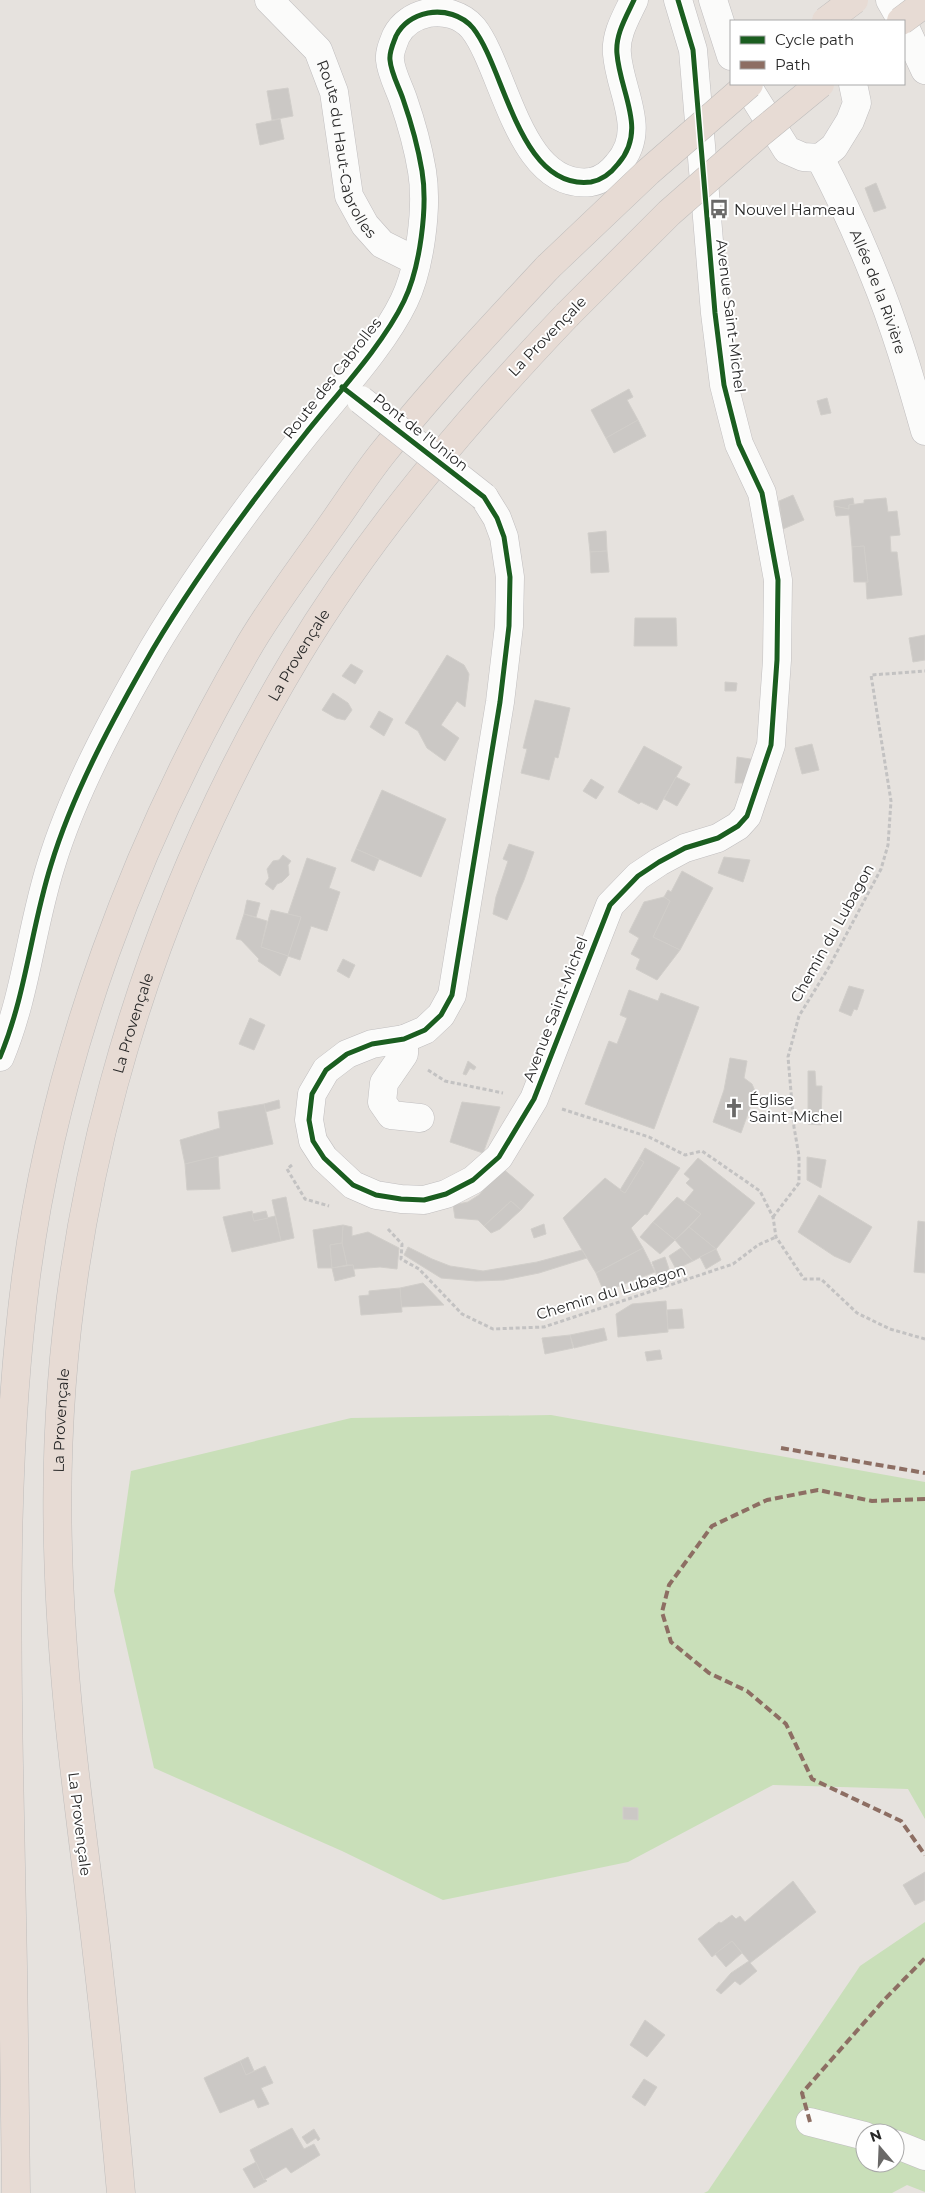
<svg xmlns="http://www.w3.org/2000/svg" width="925" height="2193" viewBox="0 0 925 2193" font-family="Montserrat,sans-serif">
<rect width="100%" height="100%" fill="#e6e2de"/>
<!-- green -->
<g fill="#c9dfb9" fill-rule="evenodd">
<polygon points="551,1415 925,1482 925,1819 908,1789 773,1785 628,1862 443,1900 342,1851 154,1768 114,1591 131,1471 351,1418"/>
<path d="M925,1922V2192L907,2185L892,2193H704L708,2191L860,1966ZM865,2133H895V2163H865Z"/>
</g>
<!-- building -->
<g fill="#cbc8c5" stroke="#d1ceca">
<polygon points="288,88 293,116 272,120 267,91"/>
<polygon points="280,119 284,139 260,145 256,124"/>
<polygon points="876,183 886,208 874,212 865,188"/>
<polygon points="629,389 633,397 627,400 638,420 606,438 591,410"/>
<polygon points="827,398 831,413 821,415 817,401"/>
<polygon points="638,420 646,436 614,453 606,438"/>
<polygon points="793,495 804,520 783,529 779,501"/>
<polygon points="853,498 854,504 849,505 849,509 834,506 834,501"/>
<polygon points="886,498 888,512 897,511 900,535 890,536 891,552 897,552 902,595 867,599 866,582 868,582 864,546 852,547 849,515 836,516 834,506 849,509 849,505 864,503 864,500"/>
<polygon points="606,531 607,551 590,552 588,533"/>
<polygon points="864,546 868,582 854,582 852,547"/>
<polygon points="607,551 609,572 591,573 590,552"/>
<polygon points="635,618 676,618 677,646 634,646"/>
<polygon points="925,635 925,660 913,662 909,638"/>
<polygon points="447,655 464,665 469,674 465,707 457,701 441,725 459,738 445,761 427,748 418,731 405,723"/>
<polygon points="351,664 363,671 355,684 342,676"/>
<polygon points="725,682 737,683 736,691 725,691"/>
<polygon points="333,693 348,703 352,710 345,720 336,718 322,710"/>
<polygon points="535,700 570,708 558,758 555,757 549,780 521,773 527,749 523,748"/>
<polygon points="379,711 393,719 384,736 370,727"/>
<polygon points="812,744 819,770 802,774 795,748"/>
<polygon points="644,746 682,767 657,810 641,802 639,804 618,792"/>
<polygon points="737,757 757,760 750,783 735,783"/>
<polygon points="676,777 690,784 677,806 664,799"/>
<polygon points="591,779 604,787 596,799 583,791"/>
<polygon points="382,790 446,819 421,877 356,849"/>
<polygon points="509,844 534,852 524,880 507,920 493,914 496,897 508,861 503,859"/>
<polygon points="356,849 379,859 374,871 351,861"/>
<polygon points="283,855 291,861 288,865 289,875 282,882 277,884 273,890 265,884 269,878 267,869 273,861 279,860"/>
<polygon points="724,857 750,860 743,882 718,873"/>
<polygon points="307,858 336,868 329,888 340,892 327,931 311,926 300,960 288,956 301,917 288,914"/>
<polygon points="682,871 713,888 680,950 653,937 670,901 664,897 668,890 671,892"/>
<polygon points="664,897 670,901 653,937 680,950 657,980 636,969 640,959 631,954 639,938 629,932 644,902"/>
<polygon points="247,900 260,903 256,917 244,914"/>
<polygon points="271,910 301,917 288,956 261,947"/>
<polygon points="244,914 267,921 261,947 288,956 280,976 258,961 259,959 241,940 236,939"/>
<polygon points="343,959 355,965 349,978 337,971"/>
<polygon points="849,986 864,990 857,1010 854,1009 851,1016 839,1011"/>
<polygon points="629,990 658,1001 661,993 699,1007 654,1129 585,1104 609,1041 617,1044 627,1018 620,1015"/>
<polygon points="250,1018 265,1025 254,1050 239,1044"/>
<polygon points="730,1058 747,1061 744,1078 752,1084 755,1091 755,1094 741,1133 713,1122 724,1090"/>
<polygon points="468,1061 476,1067 474,1070 470,1068 466,1075 463,1074"/>
<polygon points="808,1071 815,1071 816,1086 822,1086 821,1125 808,1124"/>
<polygon points="279,1100 280,1108 265,1112 264,1104"/>
<polygon points="462,1102 500,1107 483,1153 450,1142"/>
<polygon points="264,1104 273,1144 185,1164 180,1140 220,1128 218,1112"/>
<polygon points="645,1148 680,1168 647,1215 645,1214 631,1228 643,1248 596,1273 563,1218 605,1178 625,1193 644,1162 639,1159"/>
<polygon points="218,1156 220,1189 187,1190 185,1164"/>
<polygon points="807,1157 826,1160 821,1188 807,1180"/>
<polygon points="698,1158 755,1203 716,1249 689,1227 701,1214 684,1202 694,1190 686,1183 690,1179 684,1174"/>
<polygon points="639,1159 644,1162 625,1193 620,1190"/>
<polygon points="502,1168 534,1195 521,1210 511,1201 484,1226 478,1220 455,1218 453,1205 468,1202 479,1195"/>
<polygon points="819,1195 872,1227 850,1263 834,1256 798,1232"/>
<polygon points="286,1197 294,1238 281,1241 272,1200"/>
<polygon points="677,1197 701,1214 675,1240 653,1222"/>
<polygon points="511,1201 521,1210 500,1229 491,1233 484,1226"/>
<polygon points="252,1211 254,1221 275,1216 281,1241 232,1252 223,1217"/>
<polygon points="266,1211 268,1218 254,1221 252,1214"/>
<polygon points="918,1221 925,1222 925,1273 914,1272"/>
<polygon points="653,1222 675,1240 660,1254 640,1237"/>
<polygon points="544,1224 546,1234 534,1238 531,1229"/>
<polygon points="343,1225 352,1227 352,1236 368,1232 399,1248 397,1269 380,1267 354,1269 353,1265 347,1265 342,1243"/>
<polygon points="343,1225 342,1243 330,1245 332,1268 318,1268 313,1230"/>
<polygon points="689,1227 716,1249 693,1261 675,1240"/>
<polygon points="342,1243 347,1265 332,1268 330,1245"/>
<polygon points="408,1247 432,1259 450,1266 483,1271 537,1262 582,1250 587,1258 539,1273 504,1280 476,1281 441,1278 404,1255"/>
<polygon points="643,1248 655,1272 604,1292 596,1273"/>
<polygon points="681,1248 693,1261 676,1269 669,1256"/>
<polygon points="716,1249 721,1260 706,1269 700,1257"/>
<polygon points="665,1257 670,1272 658,1279 652,1262"/>
<polygon points="353,1265 355,1276 335,1281 332,1268"/>
<polygon points="423,1283 444,1305 401,1307 400,1288"/>
<polygon points="400,1288 402,1312 361,1315 359,1296 369,1295 369,1291"/>
<polygon points="666,1301 668,1332 618,1337 616,1314 632,1304"/>
<polygon points="682,1309 684,1328 668,1329 667,1310"/>
<polygon points="604,1328 607,1340 574,1348 570,1335"/>
<polygon points="570,1335 573,1348 545,1354 542,1338"/>
<polygon points="660,1350 662,1359 647,1361 645,1352"/>
<polygon points="623,1807 638,1808 638,1820 623,1819"/>
<polygon points="925,1872 925,1900 915,1905 903,1885"/>
<polygon points="793,1881 816,1912 750,1963 757,1971 740,1985 735,1981 721,1994 716,1990 731,1973 749,1961 732,1941 712,1957 698,1939 719,1922 721,1923 732,1915 736,1919 740,1916 745,1922"/>
<polygon points="732,1941 742,1953 726,1967 715,1954"/>
<polygon points="645,2020 665,2035 647,2057 630,2045"/>
<polygon points="248,2057 254,2071 246,2075 240,2061"/>
<polygon points="240,2061 246,2075 265,2066 273,2083 261,2088 269,2104 258,2108 254,2099 220,2113 204,2078"/>
<polygon points="644,2079 657,2087 645,2106 632,2097"/>
<polygon points="292,2128 304,2149 314,2144 320,2155 291,2173 286,2167 264,2180 250,2150"/>
<polygon points="314,2129 320,2139 318,2141 316,2138 307,2144 302,2137"/>
<polygon points="256,2162 264,2180 265,2179 267,2181 254,2188 243,2169"/>
</g>
<g fill="none" stroke-linecap="round" stroke-linejoin="round">
<defs>
<g id="minor">
<path id="s1" d="M269,0L318,50L334,92L349,196L365,225L382,244L416,261"/>
<polyline points="713,0 731,56"/>
<polyline points="890,0 902,21"/>
<polyline points="904,25 925,70"/>
<polyline points="746,84 787,150 803,157 820,158"/>
<path id="s2" d="M820,158C840,196 858,235 874,275C895,326 910,378 925,431"/>
<polyline points="820,158 834,147 850,121 857,103 853,84"/>
<polyline points="484,497 497,518 504,537 510,577 509,626 500,702 452,995 441,1015 425,1030 404,1039 372,1044 347,1054 326,1070 312,1094 309,1120 313,1141 324,1158 353,1185 376,1195 401,1199 424,1200 446,1194 473,1180 499,1157 534,1099 610,905 638,876 659,862 685,848 718,838 738,826 747,816 771,745 777,660 778,580 762,493 739,444 724,385 715,313 693,50 678,0"/>
<polyline points="404,1039 404,1054 384,1083 382,1102 391,1115 420,1118"/>
<path d="M0,1057C26,995 31,928 51,865C73,792 115,715 153,649C198,573 251,502 306,433C337,394 383,345 404,301C420,268 428,207 422,171C418,147 411,122 403,99C399,87 391,73 390,60C389,52 393,44 396,36C402,24 414,16 428,13C444,10 462,15 473,28C505,68 519,191 591,182C602,180 611,173 618,164C648,130 620,93 617,54C615,35 626,17 634,0"/>
<polyline points="810,2122 865,2136"/>
<polyline points="895,2144 925,2156"/>
</g>
<g id="highway">
<path d="M16,2193C15,2051 12,1908 9,1766C6,1603 5,1439 26,1277C55,1056 135,843 246,651C270,609 300,570 328,530C346,505 363,478 382,454C434,389 491,328 548,267"/>
<path id="s3" d="M121,2193C113,2102 104,2011 93,1920C77,1796 61,1673 58,1547C49,1234 136,924 296,657C371,532 467,420 567,315"/>
</g>
</defs>
<!-- minor casing -->
<use href="#minor" stroke="#c0bebf" stroke-width="29"/>
<!-- highway casing -->
<use href="#highway" stroke="#bfbdbc" stroke-width="29"/>
<!-- path -->
<g stroke="#c3c2c2" stroke-width="3" stroke-dasharray="4 2.5" stroke-linecap="butt">
<polyline points="428,1070 445,1081 503,1093"/>
<polyline points="562,1109 649,1137 685,1155 702,1151 760,1191 773,1217 776,1237 804,1279 821,1279 857,1313 890,1329 925,1339"/>
<polyline points="292,1165 287,1169 305,1199 329,1206"/>
<polyline points="773,1217 799,1183 799,1156 794,1127 788,1057 799,1016 829,967 881,869 888,845 891,801 871,675 925,671"/>
<polyline points="388,1229 402,1244 401,1259 419,1269 462,1314 493,1329 544,1327 733,1264 758,1245 776,1237"/>
</g>
<!-- minor -->
<use href="#minor" stroke="#fbfbfa" stroke-width="28"/>
<!-- highway -->
<use href="#highway" stroke="#e7dbd4" stroke-width="28"/>
<defs>
<polyline id="minor-bridge" points="361,400 484,497"/>
<g id="highway-bridge">
<polyline points="826,21 854,0"/>
<polyline points="901,21 925,3"/>
<polyline points="548,267 648,172 749,84"/>
<polyline points="567,315 669,213 759,134 820,84"/>
</g>
</defs>
<!-- minor-bridge casing -->
<use href="#minor-bridge" stroke="#c0bebf" stroke-width="29" stroke-linecap="butt"/>
<!-- highway-bridge casing -->
<use href="#highway-bridge" stroke="#bfbdbc" stroke-width="29" stroke-linecap="butt"/>
<!-- minor-bridge -->
<use href="#minor-bridge" stroke="#fbfbfa" stroke-width="28"/>
<!-- highway-bridge -->
<use href="#highway-bridge" stroke="#e7dbd4" stroke-width="28"/>
<!-- quiet -->
<g stroke="#8d6e63" stroke-width="4" stroke-dasharray="8 4" stroke-linecap="butt">
<polyline points="781,1448 925,1473"/>
<polyline points="925,1499 872,1501 818,1490 767,1500 712,1526 669,1585 662,1612 671,1642 709,1673 747,1691 786,1724 812,1779 901,1821 925,1855"/>
<polyline points="810,2122 802,2093 884,2000 925,1958"/>
</g>
<defs>
<g id="cycleway">
<polyline points="342,387 484,497 497,518 504,537 510,577 509,626 500,702 452,995 441,1015 425,1030 404,1039 372,1044 347,1054 326,1070 312,1094 309,1120 313,1141 324,1158 353,1185 376,1195 401,1199 424,1200 446,1194 473,1180 499,1157 534,1099 610,905 638,876 659,862 685,848 718,838 738,826 747,816 771,745 777,660 778,580 762,493 739,444 724,385 715,313 693,50 678,0"/>
<path d="M0,1057C26,995 31,928 51,865C73,792 115,715 153,649C198,573 251,502 306,433C337,394 383,345 404,301C420,268 428,207 422,171C418,147 411,122 403,99C399,87 391,73 390,60C389,52 393,44 396,36C402,24 414,16 428,13C444,10 462,15 473,28C505,68 519,191 591,182C602,180 611,173 618,164C648,130 620,93 617,54C615,35 626,17 634,0"/>
</g>
</defs>
<!-- cycleway casing -->
<use href="#cycleway" stroke="#fff" stroke-width="8"/>
<!-- cycleway -->
<use href="#cycleway" stroke="#1b5e20" stroke-width="5"/>
</g>
<!-- icons -->
<defs>
<symbol id="bus-bare" viewBox="-9 -9 18 18"><path d="M-5-6H5V4H4V6H2V4H-2V6H-4V4H-5ZM-3.5-4V0h7V-4ZM-3.5 1.2v1.5H-2V1.2ZM2 1.2v1.5H3.5V1.2Z" fill="#6a6968" stroke="#fff" stroke-width="2.5" paint-order="stroke"/></symbol>
<symbol id="church-bare" viewBox="-9 -9 18 18"><path d="M-1.2-6h2.4v3.5h3.3v2.4h-3.3V6h-2.4V-.1h-3.3v-2.4h3.3Z" fill="#6a6968" stroke="#fff" stroke-width="2.5" paint-order="stroke"/></symbol>
</defs>
<g fill-rule="evenodd">
<use href="#bus-bare" x="705" y="195" width="28" height="28"/>
<use href="#church-bare" x="720" y="1094" width="28" height="28"/>
</g>
<g text-anchor="middle" dominant-baseline="central" stroke-width="4" stroke-linejoin="round" paint-order="stroke">
<!-- street labels -->
<g font-size="15" fill="#282828" stroke="#fff">
<text stroke="none"><textPath href="#s1" startOffset="174">Route du Haut-Cabrolles</textPath></text>
<text stroke="none"><textPath href="#s2" startOffset="146">Allée de la Rivière</textPath></text>
<text transform="translate(731 316) rotate(83)">Avenue Saint-Michel</text>
<text transform="translate(547 336) rotate(-46)">La Provençale</text>
<text transform="translate(332 378) rotate(-52)">Route des Cabrolles</text>
<text transform="translate(421 432) rotate(38)">Pont de l'Union</text>
<text stroke="none"><textPath href="#s3" startOffset="1586">La Provençale</textPath></text>
<text transform="translate(832 933) rotate(-61)">Chemin du Lubagon</text>
<text transform="translate(555 1009) rotate(-69)">Avenue Saint-Michel</text>
<text stroke="none"><textPath href="#s3" startOffset="1181">La Provençale</textPath></text>
<text transform="translate(611 1292) rotate(-17)">Chemin du Lubagon</text>
<text stroke="none"><textPath href="#s3" startOffset="776">La Provençale</textPath></text>
<text transform="translate(80 1824) rotate(83)">La Provençale</text>
</g>
<!-- poi labels -->
<g font-size="15" fill="#282828" stroke="#fff" text-anchor="start">
<text x="734" y="209">Nouvel Hameau</text>
<text x="749" y="1099">Église<tspan x="749" dy="17">Saint-Michel</tspan></text>
</g>
</g>
<!-- legend -->
<rect x="730" y="20" width="175" height="65" fill="#ffffff" stroke="#a9a9a9"/>
<rect x="740" y="36" width="25" height="8" fill="#1b5e20" stroke="#a9a9a9"/>
<text x="775" y="45" font-size="15" fill="#282828">Cycle path</text>
<rect x="740" y="61" width="25" height="8" fill="#8d6e63" stroke="#a9a9a9"/>
<text x="775" y="70" font-size="15" fill="#282828">Path</text>
<!-- north arrow -->
<g transform="translate(880 2148) rotate(341)"><circle r="24" fill="#ffffff" stroke="#a9a9a9"/>
<path d="M0-4L9 19L0 12L-9 19Z" fill="#6a6968"/>
<text y="-8" font-size="14" font-weight="bold" text-anchor="middle" fill="#282828">N</text>
</g>
</svg>
